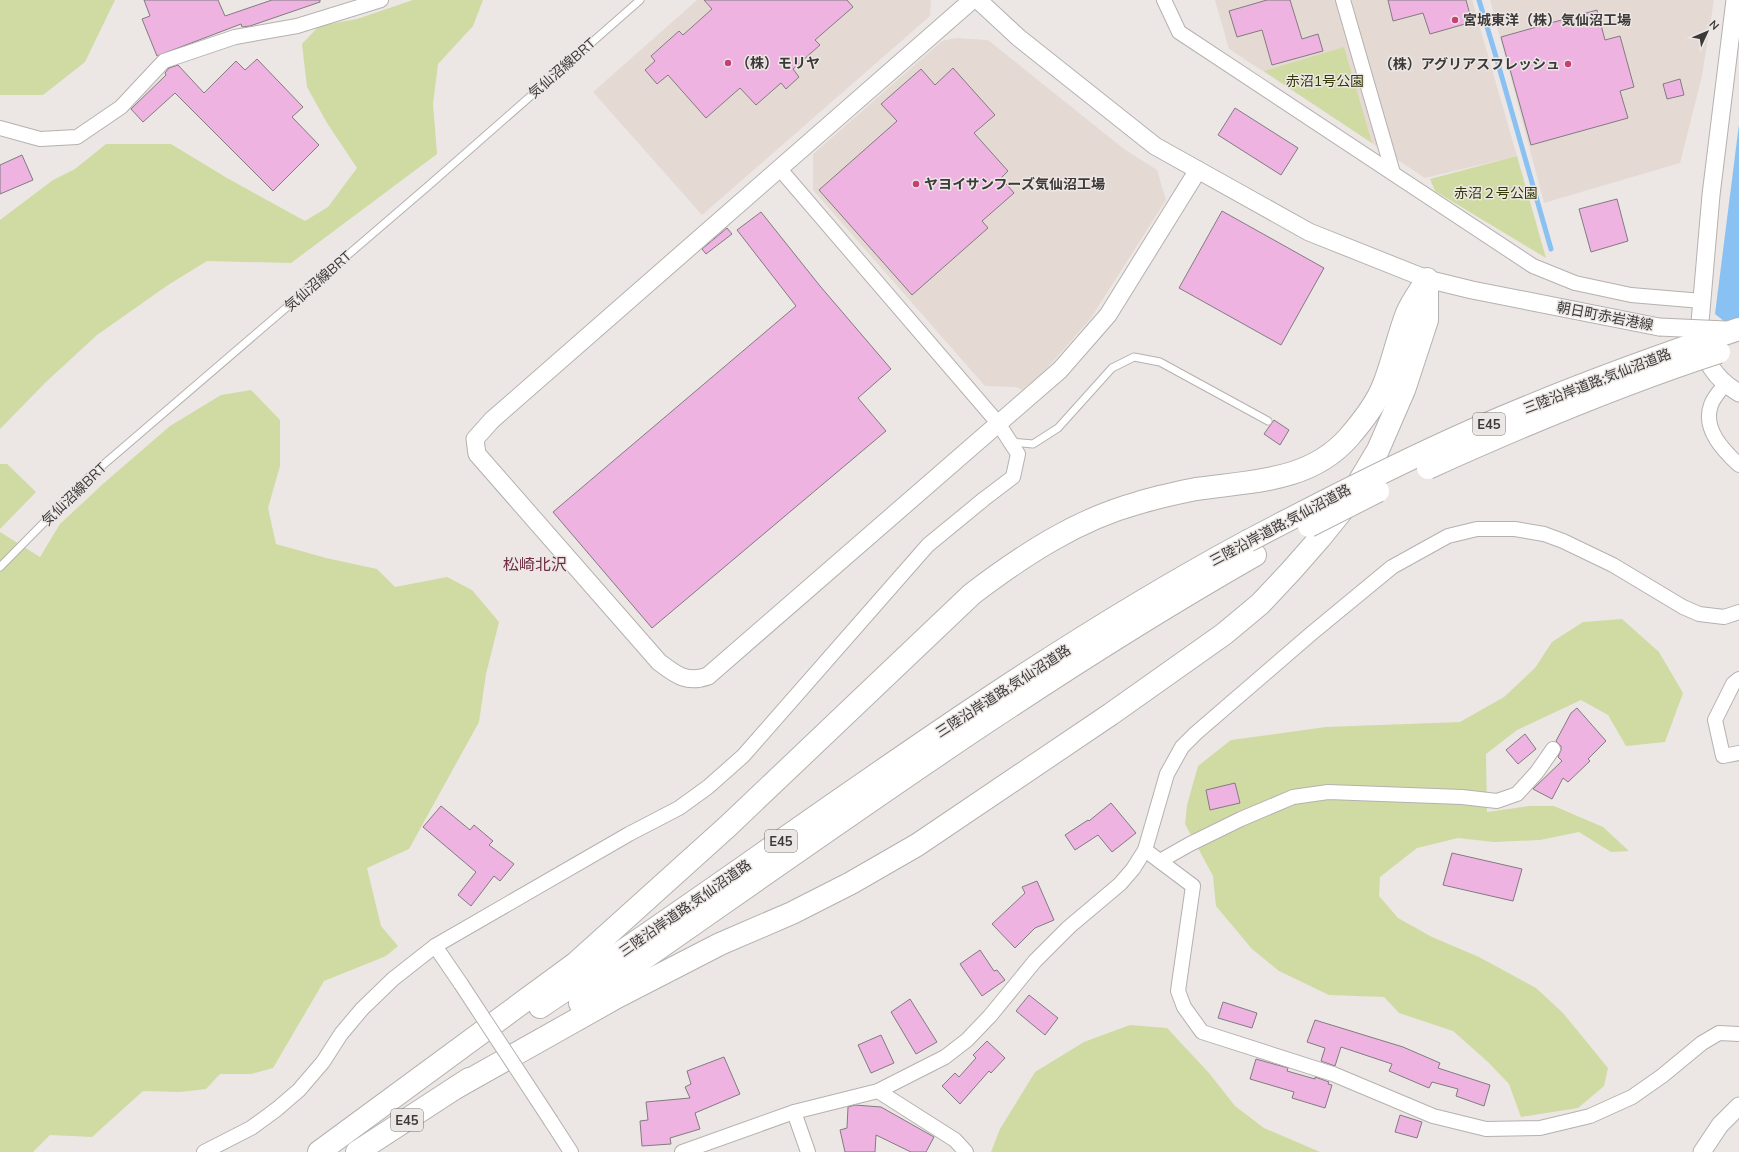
<svg xmlns="http://www.w3.org/2000/svg" width="1739" height="1152" viewBox="0 0 1739 1152" font-family="Mulish,'Noto Sans JP',sans-serif">
<rect width="100%" height="100%" fill="#ece7e5"/>
<!-- built -->
<g fill="#e5d9d3">
<polygon points="697,0 931,0 930,16 702,215 593,92"/>
<polygon points="1215,0 1472,0 1517,156 1425,178 1229,49"/>
<polygon points="1490,0 1714,0 1702,76 1680,163 1544,203"/>
<polygon points="956,38 988,40 1124,149 1157,170 1166,200 1091,318 1043,373 1022,390 1016,387 985,386 813,190 813,154 942,41"/>
</g>
<!-- green -->
<g fill="#cfdba2">
<polygon points="0,0 115,0 85,62 43,95 0,95"/>
<polygon points="413,0 483,0 473,26 438,64 433,104 437,154 291,263 207,261 168,285 97,335 47,381 0,429 0,220 53,180 75,169 106,144 171,144 227,178 305,221 328,207 357,168 327,123 307,87 302,44 319,26 357,19"/>
<polygon points="1344,47 1372,143 1264,71"/>
<polygon points="1517,156 1546,258 1435,191 1430,179"/>
<polygon points="251,390 280,420 280,466 268,508 276,544 326,558 377,569 395,587 447,577 472,590 499,622 486,674 479,722 409,849 367,868 381,926 398,946 386,956 324,981 273,1068 251,1074 220,1074 206,1089 180,1092 143,1091 92,1137 50,1135 33,1152 0,1152 0,532 40,557 60,524 104,483 170,426 221,395"/>
<polygon points="0,464 7,464 36,492 0,529"/>
<polygon points="1622,619 1659,652 1683,693 1665,742 1626,746 1608,715 1581,700 1517,730 1486,754 1487,812 1529,806 1554,806 1603,827 1629,851 1611,852 1579,832 1540,840 1494,842 1458,838 1417,848 1380,877 1379,896 1398,918 1432,937 1479,957 1536,988 1563,1013 1608,1068 1604,1086 1578,1108 1521,1117 1509,1084 1488,1062 1453,1031 1399,1013 1384,997 1329,995 1279,971 1252,949 1216,906 1213,876 1185,824 1187,805 1198,766 1231,740 1326,727 1460,722 1504,697 1535,668 1552,642 1583,622"/>
<polygon points="1130,1025 1167,1028 1209,1073 1235,1106 1264,1128 1320,1152 991,1152 1000,1129 1035,1072 1084,1042"/>
</g>
<!-- water -->
<polygon fill="#89c1f3" points="1739,124 1739,333 1715,314"/>
<g fill="none" stroke-linecap="round" stroke-linejoin="round">
<!-- stream -->
<polyline stroke="#89c1f3" stroke-width="5" points="1479,0 1497,60 1551,249"/>
</g>
<!-- building -->
<g fill="#efb3e1" stroke="#807c7f">
<polygon points="144,0 218,0 225,16 272,0 320,0 320,2 250,26 242,27 241,24 157,56 142,19 150,16"/>
<polygon points="704,0 847,0 853,7 815,40 820,45 793,69 799,77 786,89 781,83 756,105 740,88 706,118 668,75 657,84 645,70 655,61 651,56 679,31 683,35 712,9"/>
<polygon points="1267,0 1290,0 1302,39 1318,34 1323,51 1272,65 1262,30 1237,37 1229,11"/>
<polygon points="1388,0 1466,0 1472,22 1430,34 1423,13 1393,21"/>
<polygon points="1597,10 1605,40 1620,36 1634,87 1620,91 1628,118 1531,145 1501,37"/>
<polygon points="257,59 303,107 292,117 319,145 273,191 175,93 143,122 131,109 166,75 165,73 169,68 178,65 204,93 236,61 245,70"/>
<polygon points="953,68 995,115 974,133 1008,171 1001,178 1014,193 982,221 988,228 912,295 819,190 897,121 881,104 921,69 935,85"/>
<polygon points="1680,79 1684,95 1667,99 1663,84"/>
<polygon points="1235,108 1298,148 1281,175 1218,135"/>
<polygon points="22,155 33,180 0,194 0,165"/>
<polygon points="1617,199 1628,241 1591,252 1579,209"/>
<polygon points="1222,211 1324,268 1281,345 1179,288"/>
<polygon points="761,212 820,286 891,369 858,398 886,431 652,628 553,512 796,306 737,230"/>
<polygon points="727,228 732,234 706,254 702,249"/>
<polygon points="1274,420 1289,430 1280,445 1264,434"/>
<polygon points="1577,708 1606,741 1588,759 1590,761 1568,782 1563,778 1552,799 1533,789 1562,761 1558,757 1561,750 1561,746 1556,741 1571,713"/>
<polygon points="1525,734 1536,749 1518,764 1506,750"/>
<polygon points="1235,783 1240,803 1210,810 1206,790"/>
<polygon points="1111,803 1136,833 1112,852 1098,835 1075,850 1065,835 1088,820 1089,821"/>
<polygon points="441,806 470,830 474,825 493,841 489,845 514,864 500,881 494,876 471,906 458,895 476,872 423,827"/>
<polygon points="1452,853 1522,869 1513,901 1443,885"/>
<polygon points="1037,881 1054,920 1035,928 1015,948 992,924 1025,893 1022,887"/>
<polygon points="980,950 994,971 997,970 1005,980 982,996 960,964"/>
<polygon points="1029,995 1058,1018 1045,1035 1016,1011"/>
<polygon points="910,999 937,1042 916,1054 891,1012"/>
<polygon points="1223,1002 1257,1013 1252,1028 1218,1018"/>
<polygon points="1315,1020 1403,1047 1440,1063 1438,1068 1490,1085 1484,1106 1456,1096 1458,1089 1432,1082 1429,1088 1389,1071 1392,1064 1341,1047 1335,1066 1321,1061 1325,1048 1307,1042"/>
<polygon points="881,1035 894,1063 871,1073 858,1045"/>
<polygon points="987,1041 1005,1058 991,1073 989,1071 960,1104 942,1086 955,1073 959,1077 976,1058 973,1055"/>
<polygon points="724,1057 740,1094 695,1113 700,1129 670,1138 671,1144 642,1146 640,1121 648,1120 646,1102 690,1098 685,1087 691,1084 687,1071"/>
<polygon points="1256,1059 1288,1068 1287,1071 1315,1079 1315,1077 1329,1082 1328,1084 1332,1085 1325,1108 1292,1098 1294,1092 1250,1079"/>
<polygon points="855,1105 881,1107 934,1137 926,1152 911,1152 876,1135 875,1152 845,1152 840,1130 847,1128 848,1107"/>
<polygon points="1400,1115 1422,1122 1417,1138 1395,1132"/>
</g>
<g fill="none" stroke-linecap="round" stroke-linejoin="round">
<defs>
<g id="service">
<polyline points="1011,442 1033,444 1058,428 1112,368 1134,357 1160,362 1268,421"/>
<polyline points="0,567 89,477 427,187 640,0"/>
</g>
<g id="minor">
<polyline points="1164,0 1179,32 1533,266 1575,283 1631,295 1702,301"/>
<polyline points="1343,0 1393,173"/>
<polyline points="0,128 40,139 77,137 121,107 164,61 235,37 297,26 381,0"/>
<path d="M1725,384C1720,391 1713,398 1711,405C1702,429 1724,451 1739,465"/>
<polyline points="1739,679 1733,684 1715,720 1723,756 1739,753"/>
<polyline points="1145,850 1193,886 1178,991 1184,1007 1202,1032 1333,1074 1433,1116 1486,1129 1540,1128 1590,1116 1632,1097 1662,1076 1702,1043 1719,1033 1739,1034"/>
<polyline points="1160,861 1190,844 1241,819 1293,797 1328,792 1462,797 1497,801 1517,794 1537,772 1553,749"/>
<polyline points="435,946 461,984"/>
<polyline points="878,1091 955,1140 966,1152"/>
<polyline points="794,1112 808,1152"/>
<polyline points="551,1121 571,1152"/>
<polyline points="204,1152 251,1128 277,1109 299,1090 323,1062 341,1034 362,1009 393,979 435,946 629,834 679,808 708,787 743,756 928,545 984,499 1013,477 1018,454 998,423 779,168"/>
<polyline points="682,1152 794,1112 878,1091 945,1057 967,1040 990,1016 1035,961 1069,927 1120,884 1133,869 1145,850 1167,774 1182,747 1196,733 1312,633 1392,567 1448,536 1477,529 1515,529 1544,534 1563,541 1613,565 1683,607 1699,614 1724,617 1739,612"/>
</g>
<g id="tertiary">
<path d="M972,0L492,420L475,439L477,454L659,662C675,674 686,684 708,676L1060,370L1108,315L1198,170"/>
<polyline points="978,0 1019,38 1155,146 1309,232 1427,279 1472,290 1659,327"/>
<path d="M1735,0L1711,195L1699,334C1704,361 1715,379 1739,393"/>
<polyline points="1702,1152 1720,1125 1739,1106"/>
</g>
<g id="motorway">
<path d="M580,1003C802,850 1020,689 1255,555"/>
<path d="M540,1007C775,851 999,675 1248,541"/>
<polyline points="457,1087 617,997 720,944 792,913 851,883 917,845 1111,714 1224,634 1260,604 1291,571 1320,538 1341,512 1378,450 1404,390 1427,320 1427,280"/>
<path d="M319,1152L576,963L728,826L972,594C1022,556 1076,520 1138,503C1157,497 1177,493 1196,489C1251,481 1310,482 1349,437C1362,422 1377,403 1384,384C1393,361 1398,336 1407,313C1412,301 1421,290 1427,279"/>
<polyline points="357,1152 469,1079"/>
</g>
</defs>
<!-- service casing -->
<use href="#service" stroke="#b5b1af" stroke-width="9"/>
<!-- minor casing -->
<use href="#minor" stroke="#b5b1af" stroke-width="16"/>
<!-- tertiary casing -->
<use href="#tertiary" stroke="#b5b1af" stroke-width="19"/>
<!-- motorway casing -->
<use href="#motorway" stroke="#b5b1af" stroke-width="24"/>
<!-- service -->
<use href="#service" stroke="#fff" stroke-width="7"/>
<!-- minor -->
<use href="#minor" stroke="#fff" stroke-width="14"/>
<!-- tertiary -->
<use href="#tertiary" stroke="#fff" stroke-width="17"/>
<!-- motorway -->
<use href="#motorway" stroke="#fff" stroke-width="22"/>
<defs>
<polyline id="minor-bridge" points="461,984 551,1121"/>
<polyline id="tertiary-bridge" points="1659,327 1726,330"/>
<g id="motorway-bridge">
<path d="M1428,468C1523,425 1620,384 1719,352"/>
<polyline points="1309,526 1378,491"/>
<path d="M1248,541C1322,502 1396,464 1473,430C1560,392 1649,359 1739,329"/>
</g>
</defs>
<!-- minor-bridge casing -->
<use href="#minor-bridge" stroke="#b5b1af" stroke-width="16" stroke-linecap="butt"/>
<!-- tertiary-bridge casing -->
<use href="#tertiary-bridge" stroke="#b5b1af" stroke-width="19" stroke-linecap="butt"/>
<!-- motorway-bridge casing -->
<use href="#motorway-bridge" stroke="#b5b1af" stroke-width="24" stroke-linecap="butt"/>
<!-- minor-bridge -->
<use href="#minor-bridge" stroke="#fff" stroke-width="14"/>
<!-- tertiary-bridge -->
<use href="#tertiary-bridge" stroke="#fff" stroke-width="17"/>
<!-- motorway-bridge -->
<use href="#motorway-bridge" stroke="#fff" stroke-width="22"/>
</g>
<!-- markers -->
<g fill="#c93f75" stroke="#ece7e5" stroke-width="1.5">
<circle cx="1455" cy="20" r="4"/>
<circle cx="728" cy="63" r="4"/>
<circle cx="1568" cy="64" r="4"/>
<circle cx="916" cy="184" r="4"/>
</g>
<g text-anchor="middle" dominant-baseline="central" stroke-width="3" stroke-linejoin="round" paint-order="stroke">
<!-- shield labels -->
<g fill="#ece7e5" stroke="#716e6d" stroke-width="1">
<rect x="1473" y="413" width="32" height="22" rx="3"/>
<rect x="765" y="830" width="32" height="22" rx="3"/>
<rect x="391" y="1109" width="32" height="22" rx="3"/>
</g>
<g font-size="13" font-weight="bold" fill="#3c3a39">
<text x="1489" y="424">E45</text>
<text x="781" y="841">E45</text>
<text x="407" y="1120">E45</text>
</g>
<!-- poi labels -->
<g font-size="14" font-weight="bold" fill="#3c3a39" stroke="#ece7e5" text-anchor="start">
<text x="1463" y="20">宮城東洋（株）気仙沼工場</text>
<text x="736" y="63">（株）モリヤ</text>
<text x="1560" y="64" text-anchor="end">（株）アグリアスフレッシュ</text>
<text x="924" y="184">ヤヨイサンフーズ気仙沼工場</text>
</g>
<!-- street labels -->
<g font-size="14" fill="#3c3a39" stroke="#ece7e5">
<text transform="translate(562 68) rotate(-41)">気仙沼線BRT</text>
<text transform="translate(318 281) rotate(-41)">気仙沼線BRT</text>
<text transform="translate(1605 316) rotate(11)">朝日町赤岩港線</text>
<text transform="translate(1597 381) rotate(-21)">三陸沿岸道路;気仙沼道路</text>
<text transform="translate(74 494) rotate(-44)">気仙沼線BRT</text>
<text transform="translate(1280 525) rotate(-28)">三陸沿岸道路;気仙沼道路</text>
<text transform="translate(1003 691) rotate(-33)">三陸沿岸道路;気仙沼道路</text>
<text transform="translate(685 908) rotate(-35)">三陸沿岸道路;気仙沼道路</text>
</g>
<!-- park labels -->
<g font-size="14" fill="#323903" stroke="#ece7e5">
<text x="1325" y="81">赤沼1号公園</text>
<text x="1496" y="193">赤沼２号公園</text>
</g>
<!-- quarter labels -->
<g font-size="16" fill="#702c44" stroke="#ece7e5">
<text x="535" y="564">松崎北沢</text>
</g>
</g>
<!-- north arrow -->
<g transform="translate(1707 32) rotate(46)" stroke="#ece7e5" stroke-width="3" paint-order="stroke">
<path d="M0-3L7 15L0 10L-7 15Z" fill="#3c3a39"/>
<text y="-6" font-size="11" font-weight="bold" text-anchor="middle" fill="#3c3a39">N</text>
</g>
</svg>
